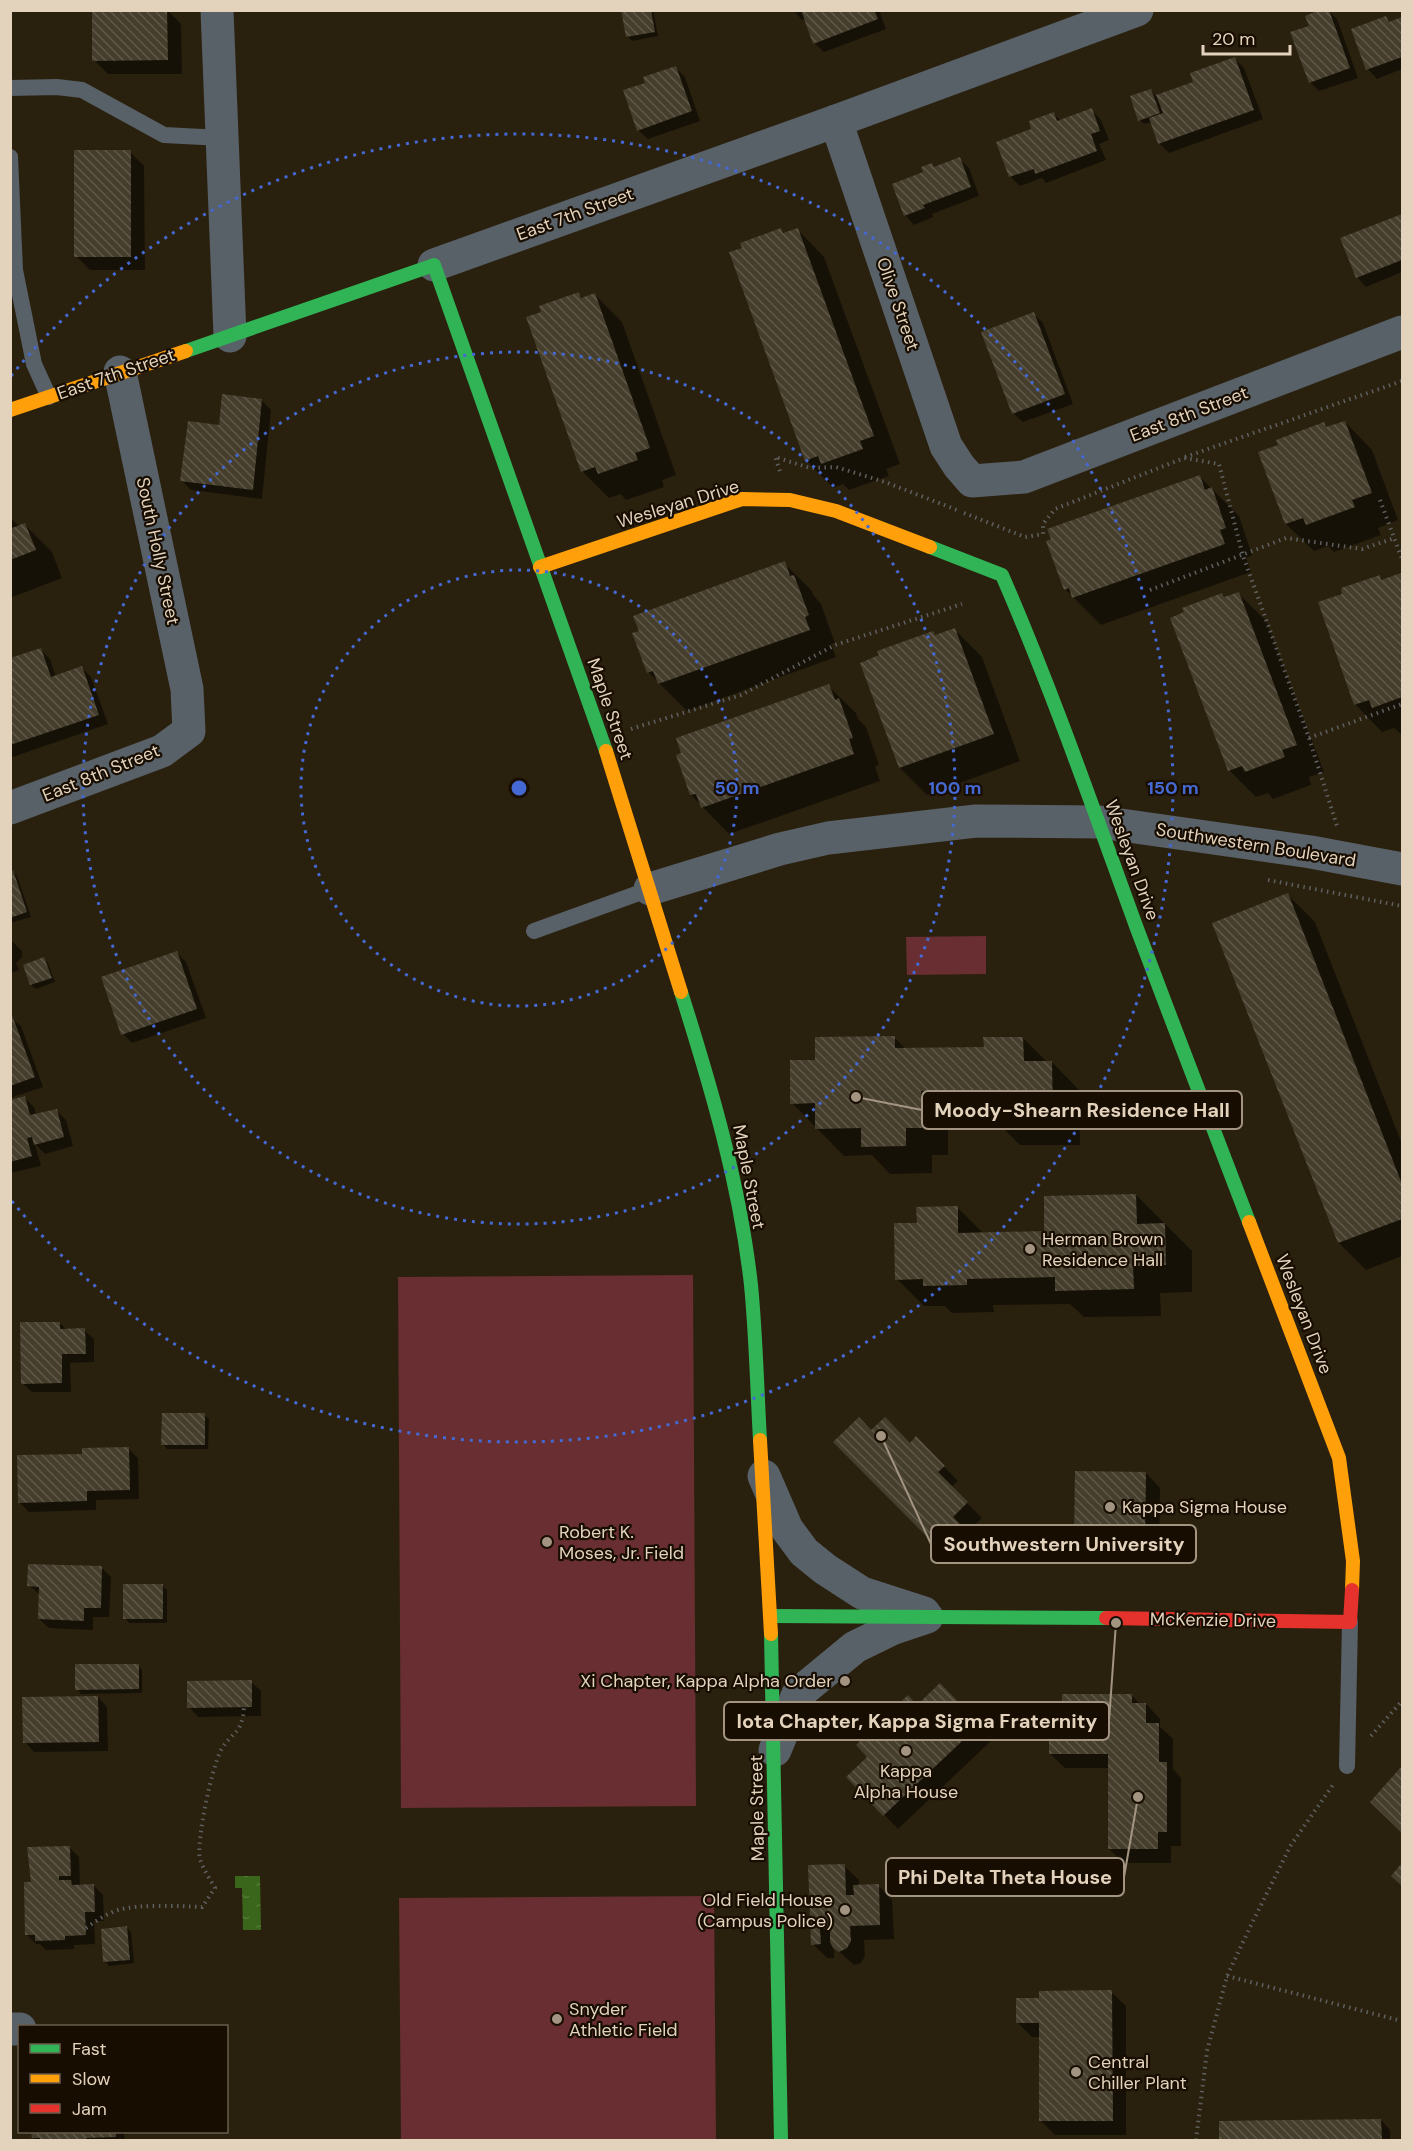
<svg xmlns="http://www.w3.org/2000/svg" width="1413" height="2151" viewBox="0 0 1413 2151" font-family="'DM Sans',sans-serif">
<defs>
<pattern id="water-ripples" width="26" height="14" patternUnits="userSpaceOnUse" patternTransform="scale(1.5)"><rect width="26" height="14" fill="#39661a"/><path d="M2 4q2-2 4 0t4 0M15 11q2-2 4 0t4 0" fill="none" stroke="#567b39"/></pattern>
<pattern id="building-back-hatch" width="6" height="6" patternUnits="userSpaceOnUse" patternTransform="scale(1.5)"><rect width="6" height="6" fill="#453e2c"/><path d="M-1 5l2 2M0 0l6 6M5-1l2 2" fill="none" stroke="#605949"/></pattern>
</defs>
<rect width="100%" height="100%" fill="#2a200e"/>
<!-- pitch -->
<g fill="#682e31">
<polygon points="986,936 986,974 907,975 906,937"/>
<polygon points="693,1275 696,1806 401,1808 398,1277"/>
<polygon points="714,1896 716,2140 401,2140 399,1898"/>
</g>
<!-- water -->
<polygon fill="url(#water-ripples)" points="235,1876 260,1876 261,1930 243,1930 242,1888 235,1888"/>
<!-- shadow -->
<g fill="#0007">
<polygon points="93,10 167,10 181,24 182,74 108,74 94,60"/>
<polygon points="628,10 653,10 658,36 632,41 628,37"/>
<polygon points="793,10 879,10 886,29 824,52 814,43 806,19 802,20"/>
<polygon points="1328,10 1337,19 1358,78 1319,91 1310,82 1310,27"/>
<polygon points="1386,18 1391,23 1402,18 1402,69 1377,79 1368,69"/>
<polygon points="1235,59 1244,68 1263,119 1169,153 1159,143 1152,122 1144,124 1140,120 1151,90 1156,97 1195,83"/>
<polygon points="676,68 685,77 700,121 648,139 638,130 647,84"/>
<polygon points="1092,110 1101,120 1109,140 1099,144 1106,160 1046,183 1042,178 1020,186 1011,177 998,143 1033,130 1053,113 1061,121"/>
<polygon points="130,152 144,166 145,270 90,270 76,256"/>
<polygon points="959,159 969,168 979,196 932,214 933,217 914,225 905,215 925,173 932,165 935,168"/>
<polygon points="1402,216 1402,272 1366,287 1357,277 1342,239"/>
<polygon points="780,229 785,234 797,229 824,257 900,464 886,469 889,476 849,490 843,484 833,488 806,460 743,248"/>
<polygon points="579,294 584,299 595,295 622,322 676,475 662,480 664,487 626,500 621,494 609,498 582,471 543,313"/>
<polygon points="1034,314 1043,323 1073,404 1023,422 1013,413"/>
<polygon points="262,401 271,410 262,499 191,490 182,481 220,427"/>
<polygon points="1345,422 1372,450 1398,520 1378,528 1381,535 1334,552 1328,546 1314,551 1286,524 1260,453 1324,424 1328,428"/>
<polygon points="1200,477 1239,516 1252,555 1246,558 1251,572 1101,625 1065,589"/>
<polygon points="10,518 20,527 25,525 52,552 62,578 10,598"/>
<polygon points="784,563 811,590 814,596 821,604 835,643 831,644 836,657 687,711 648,672"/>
<polygon points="1400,575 1402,577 1402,733 1401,734 1394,728 1382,732 1355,704 1344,594 1379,576 1384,581"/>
<polygon points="1222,594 1226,598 1239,594 1266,621 1324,772 1309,777 1311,785 1273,799 1268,793 1256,797 1229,770"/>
<polygon points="955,630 982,657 1020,761 927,795 900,768 936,636"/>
<polygon points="40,649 50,659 56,677 82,668 91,677 108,724 10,758 10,660"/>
<polygon points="828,686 856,713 858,719 866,727 879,765 875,766 880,781 729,834 691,795"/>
<polygon points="10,872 13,872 17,876 31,917 10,923"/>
<polygon points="1288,895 1315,922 1402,1144 1402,1256 1366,1270 1339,1243 1214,923"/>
<polygon points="10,939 22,951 22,957 16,963 19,970 10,973"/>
<polygon points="177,953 186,962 206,1018 132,1043 123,1034"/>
<polygon points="44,959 48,963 55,982 36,989 31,985"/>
<polygon points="10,1017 21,1026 43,1087 10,1098"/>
<polygon points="895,1038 907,1050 985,1049 1023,1038 1047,1062 1052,1062 1079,1090 1080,1145 1020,1145 992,1117 948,1117 948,1155 932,1155 932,1173 890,1174 872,1155 844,1156 792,1103 816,1062"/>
<polygon points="25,1098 34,1107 36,1115 56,1110 66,1120 73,1146 45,1154 35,1144 41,1166 10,1173 10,1101"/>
<polygon points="1136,1195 1192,1251 1192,1292 1160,1293 1161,1316 1084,1317 1070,1304 993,1305 994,1312 952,1313 945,1306 924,1306 897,1279 918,1224 957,1207 984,1234 1046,1233"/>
<polygon points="60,1323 67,1330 84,1330 94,1339 94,1362 70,1363 71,1392 32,1392 22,1383"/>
<polygon points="204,1415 209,1419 208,1449 167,1449 163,1444"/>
<polygon points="872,1433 910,1444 916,1438 958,1481 951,1487 982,1518 967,1532 977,1542 955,1563 835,1442"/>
<polygon points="128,1448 138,1458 139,1499 96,1500 96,1510 29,1512 19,1502 84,1456"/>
<polygon points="1146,1473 1160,1488 1159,1556 1090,1555 1076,1541"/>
<polygon points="101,1567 111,1577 109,1617 93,1617 93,1630 49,1628 39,1619 40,1595 29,1585"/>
<polygon points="162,1586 167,1590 167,1623 129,1623 125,1618"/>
<polygon points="138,1665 142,1670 142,1693 81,1694 77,1689"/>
<polygon points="251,1682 261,1691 261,1716 198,1717 189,1707"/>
<polygon points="940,1685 993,1739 898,1829 848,1777"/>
<polygon points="1132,1696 1140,1704 1146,1704 1160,1719 1160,1727 1173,1739 1173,1769 1181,1778 1181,1846 1171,1846 1171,1863 1124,1863 1109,1849 1110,1768 1065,1768 1050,1754"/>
<polygon points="98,1697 107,1707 108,1751 34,1752 25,1742"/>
<polygon points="1402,1769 1402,1832 1372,1802"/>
<polygon points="70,1848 79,1857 80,1886 94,1886 103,1895 104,1921 94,1921 95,1944 74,1945 74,1949 46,1950 40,1944 36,1944 26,1934 33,1884"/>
<polygon points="844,1866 859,1880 859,1886 878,1885 892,1900 894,1939 864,1940 865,1956 861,1963 854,1965 834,1947 834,1958 827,1958 813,1944"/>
<polygon points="127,1928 131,1932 134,1963 109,1966 105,1961"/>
<polygon points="1111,1992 1126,2006 1126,2135 1055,2135 1041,2121 1040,2037 1032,2037 1017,2022 1041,2000"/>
<polygon points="1381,2120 1390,2130 1390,2140 1221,2140 1220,2123"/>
<polygon points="33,2132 124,2132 125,2140 36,2140 33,2138"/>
</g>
<!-- building -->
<g fill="url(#building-back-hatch)">
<polygon points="92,10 167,10 168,60 92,61"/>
<polygon points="621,10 651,10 655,32 626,37"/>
<polygon points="801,10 874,10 878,19 813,44"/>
<polygon points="1320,10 1329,10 1350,68 1309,83 1290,32 1309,26 1305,16"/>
<polygon points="1386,16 1389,22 1402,17 1402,57 1366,70 1351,29"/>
<polygon points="1235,57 1254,110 1158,144 1149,118 1163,113 1156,95 1193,82 1190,73"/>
<polygon points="676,66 692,111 637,131 623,90 645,83 643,77"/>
<polygon points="1151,89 1160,113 1138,121 1130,96"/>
<polygon points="1092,108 1100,131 1091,134 1097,151 1035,174 1034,169 1009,177 996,142 1031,129 1029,121 1054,112 1057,121"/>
<rect x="74" y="150" width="57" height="107"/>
<polygon points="960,157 971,187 923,205 925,208 904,216 892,184 923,172 921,167 932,163 934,167"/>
<polygon points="1402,214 1402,260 1356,278 1340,238"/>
<polygon points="781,228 783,233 798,228 874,436 860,441 863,449 821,464 818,456 805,461 729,252 742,248 740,243"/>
<polygon points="579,292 581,298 595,293 650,448 635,453 638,460 598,474 595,467 581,472 526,317 541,312 539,306"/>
<polygon points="1034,312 1065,394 1012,414 981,332"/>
<polygon points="222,394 262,399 253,490 180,481 188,421 219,425"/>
<polygon points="1345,421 1372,493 1352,500 1355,507 1306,525 1303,518 1285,524 1258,452 1278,445 1276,440 1324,422 1326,427"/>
<polygon points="1200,475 1205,490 1212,487 1226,528 1220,530 1225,544 1072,598 1069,588 1064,590 1046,541 1051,539 1047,529"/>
<polygon points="25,523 36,550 10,560 10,524 12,528"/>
<polygon points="785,561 790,576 794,575 809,615 805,617 810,630 658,684 653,671 647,673 632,633 639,631 633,616"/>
<polygon points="1401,573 1402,578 1402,697 1372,708 1369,700 1354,705 1318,602 1342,594 1341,588 1380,575 1381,580"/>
<polygon points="1239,592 1297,745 1282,750 1285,757 1245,772 1242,766 1228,771 1170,618 1184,612 1182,608 1222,593 1224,597"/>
<polygon points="955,628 994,734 899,768 860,663 879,655 877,651 933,631 935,635"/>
<polygon points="41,648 51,677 82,666 99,715 10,745 10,658"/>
<polygon points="829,684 835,700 839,698 853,738 849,739 854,754 701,808 696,794 690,795 676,755 681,753 676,738"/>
<polygon points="13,870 27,912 10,918 10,871"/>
<polygon points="1288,893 1402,1184 1402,1219 1338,1243 1212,923"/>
<polygon points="177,951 197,1009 121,1035 101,977"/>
<polygon points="44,957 52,978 30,985 23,965"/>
<polygon points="12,1015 35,1077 10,1086 10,1016"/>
<polygon points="895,1036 895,1048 984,1047 983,1037 1023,1037 1024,1061 1052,1061 1053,1118 991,1118 991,1090 921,1091 922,1128 906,1128 906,1146 861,1147 861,1128 815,1129 815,1103 790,1104 790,1060 815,1060 815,1037"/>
<polygon points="25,1096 30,1115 57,1109 64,1137 34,1145 32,1137 27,1138 32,1156 10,1162 10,1100"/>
<polygon points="1136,1194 1137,1224 1165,1223 1166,1265 1133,1266 1134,1289 1055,1291 1055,1277 967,1279 967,1285 923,1286 923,1279 895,1280 894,1223 917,1223 916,1207 958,1206 958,1233 1044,1231 1044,1196"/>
<polygon points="20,1322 60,1322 60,1329 85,1328 86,1354 62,1354 62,1383 21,1384"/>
<polygon points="162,1413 205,1413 205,1445 161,1445"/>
<polygon points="859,1417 871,1430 885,1417 910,1443 916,1436 945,1466 938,1472 968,1502 953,1517 963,1527 940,1550 833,1442"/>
<polygon points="129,1447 130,1490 87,1491 87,1501 18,1503 17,1455 82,1454 82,1448"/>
<polygon points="1075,1471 1146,1472 1145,1543 1074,1542"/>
<polygon points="28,1564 102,1566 101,1608 84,1608 84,1621 38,1619 39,1587 27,1586"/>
<rect x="123" y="1584" width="40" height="35"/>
<polygon points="75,1664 139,1664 139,1689 75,1690"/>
<polygon points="252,1680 252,1707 187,1708 187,1681"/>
<polygon points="940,1683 980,1724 883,1816 846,1777 867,1757 856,1745 908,1695 917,1705"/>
<polygon points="1062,1694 1132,1694 1132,1703 1146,1703 1146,1723 1159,1723 1159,1762 1167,1762 1167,1832 1158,1832 1158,1849 1108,1849 1108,1754 1049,1754 1049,1718 1062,1718"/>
<polygon points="98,1696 99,1742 23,1743 22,1697"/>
<polygon points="1402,1766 1402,1833 1370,1802"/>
<polygon points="70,1846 71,1876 59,1876 59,1880 71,1880 72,1885 94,1884 95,1912 85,1912 86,1935 65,1936 65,1940 35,1941 35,1935 25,1935 24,1882 31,1882 27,1847"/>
<polygon points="1402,1863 1402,1886 1391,1876"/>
<polygon points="845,1864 846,1895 854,1895 853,1885 879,1884 880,1925 850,1926 851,1941 847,1948 839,1952 833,1948 830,1942 830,1929 820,1929 821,1944 811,1945 808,1865"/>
<polygon points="127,1926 130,1960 103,1962 101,1929"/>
<polygon points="1112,1990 1113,2121 1039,2121 1039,2023 1016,2023 1016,1998 1039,1998 1039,1991"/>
<polygon points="1381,2119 1382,2140 1219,2140 1219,2121"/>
<polygon points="31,2132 116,2132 116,2137 86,2138 86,2140 40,2140 40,2138 32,2138"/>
</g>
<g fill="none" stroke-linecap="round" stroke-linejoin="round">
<!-- path -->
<g stroke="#5e6060" stroke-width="4" stroke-dasharray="1.5 4.5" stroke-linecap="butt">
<polyline points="1185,457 1402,381"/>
<polyline points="780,471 775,457 810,468 836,467 885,482 957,510"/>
<polyline points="1380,500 1402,559"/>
<polyline points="964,513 1025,537 1043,534 1043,524 1055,509 1184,458 1219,464 1243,556 1309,738 1337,826"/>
<polyline points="1150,590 1286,538 1362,549 1395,538"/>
<polyline points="631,729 741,695 835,645 962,604"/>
<polyline points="1309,738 1402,704"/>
<polyline points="1268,880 1402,906"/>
<polyline points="1371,1736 1402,1701"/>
<path d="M86,1928C96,1921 106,1914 118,1910C138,1904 180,1906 202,1907L215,1888C210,1879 203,1869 200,1859C196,1841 212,1767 221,1750C233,1730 242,1735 244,1707"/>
<polyline points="1227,1976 1402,2021"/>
<polyline points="1196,2140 1207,2051 1227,1976 1253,1921 1291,1845 1335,1782"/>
</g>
<!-- lane -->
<g stroke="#586068" stroke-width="16">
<polyline points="10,88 57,87 82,90 164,135 222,138"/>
<polyline points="10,157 15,270 34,364 49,397"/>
<polyline points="534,931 650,889"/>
<polyline points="1347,1766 1350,1622"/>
</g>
<!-- street -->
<g stroke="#586068" stroke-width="33">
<polyline points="217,10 230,336"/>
<polyline points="836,121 946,446 959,466 972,481 1024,477 1402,332"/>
<polyline points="434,265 836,121 1137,10"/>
<polyline points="10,808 162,751 189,731 187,689 120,372"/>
<polyline points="650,889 780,849 828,838 976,821 1100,822 1311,852 1402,869"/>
<polyline points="764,1476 787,1529 804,1552 825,1569 862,1593 924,1613"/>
<polyline points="775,1750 798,1694 855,1647 894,1628 927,1617"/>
<polyline points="10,2029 20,2029"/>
</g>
<!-- fast -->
<g stroke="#30b455" stroke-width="14">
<polyline points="186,351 434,265 606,751"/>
<path d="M930,547L1002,575C1052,690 1093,808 1136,926C1173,1025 1212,1124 1249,1222"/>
<path d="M681,992C711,1087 740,1185 751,1285C756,1336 757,1388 760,1440"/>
<polyline points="771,1616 1106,1618"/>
<polyline points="771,1634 781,2140"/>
</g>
<!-- slow -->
<g stroke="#ff9f0a" stroke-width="14">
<polyline points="10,410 186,351"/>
<polyline points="540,567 742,499 790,500 836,511 930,547"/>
<polyline points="606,751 681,992"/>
<polyline points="1249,1222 1339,1458 1353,1561 1352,1590"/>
<polyline points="760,1440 771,1634"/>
</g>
<!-- jam -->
<polyline stroke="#e5322d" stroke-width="14" points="1106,1618 1350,1622 1352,1590"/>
</g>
<!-- distance rings -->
<g fill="none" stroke="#4569d3" stroke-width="3" stroke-dasharray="3 6">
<circle cx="519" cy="788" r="218"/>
<circle cx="519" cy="788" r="436"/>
<path d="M11 376A654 654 0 1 1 11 1200"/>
</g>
<!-- markers -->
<g fill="#a29480" stroke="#180d01" stroke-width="2">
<circle cx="1030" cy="1249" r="6"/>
<circle cx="1110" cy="1507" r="6"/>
<circle cx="547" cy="1542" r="6"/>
<circle cx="845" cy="1681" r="6"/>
<circle cx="906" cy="1751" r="6"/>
<circle cx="845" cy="1910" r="6"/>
<circle cx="557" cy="2019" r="6"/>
<circle cx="1076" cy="2072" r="6"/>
</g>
<g text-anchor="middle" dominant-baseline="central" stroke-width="4.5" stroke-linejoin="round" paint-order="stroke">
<!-- street labels -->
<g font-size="18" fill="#e3d3bd" stroke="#180d01">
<text transform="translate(575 214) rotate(-20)">East 7th Street</text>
<text transform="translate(898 304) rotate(71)">Olive Street</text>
<text transform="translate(116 374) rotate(-19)">East 7th Street</text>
<text transform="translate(1189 414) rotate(-21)">East 8th Street</text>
<text transform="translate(678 504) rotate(-17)">Wesleyan Drive</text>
<text transform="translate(158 551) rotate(78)">South Holly Street</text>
<text transform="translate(610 709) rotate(71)">Maple Street</text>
<text transform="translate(101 773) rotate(-22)">East 8th Street</text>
<text transform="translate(1256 845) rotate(9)">Southwestern Boulevard</text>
<text transform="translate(1132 860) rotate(70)">Wesleyan Drive</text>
<text transform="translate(749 1177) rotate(79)">Maple Street</text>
<text transform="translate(1304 1314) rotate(69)">Wesleyan Drive</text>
<text transform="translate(1213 1620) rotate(1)">McKenzie Drive</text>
<text transform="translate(757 1808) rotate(-91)">Maple Street</text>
</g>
<!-- poi labels -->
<g font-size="18" fill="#e3d3bd" stroke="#180d01" text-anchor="start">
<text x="1042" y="1239">Herman Brown<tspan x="1042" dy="21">Residence Hall</tspan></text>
<text x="1122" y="1507">Kappa Sigma House</text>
<text x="559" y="1532">Robert K.<tspan x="559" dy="21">Moses, Jr. Field</tspan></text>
<text x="833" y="1681" text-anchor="end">Xi Chapter, Kappa Alpha Order</text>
<text x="906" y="1771" text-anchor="middle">Kappa<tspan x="906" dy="21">Alpha House</tspan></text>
<text x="833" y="1900" text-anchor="end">Old Field House<tspan x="833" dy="21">(Campus Police)</tspan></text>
<text x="569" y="2009">Snyder<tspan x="569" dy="21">Athletic Field</tspan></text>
<text x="1088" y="2062">Central<tspan x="1088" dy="21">Chiller Plant</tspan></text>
</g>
</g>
<circle cx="519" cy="788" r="9" fill="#4569d3" stroke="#180d01" stroke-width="3"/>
<g font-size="18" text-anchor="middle" font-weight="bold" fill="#4569d3" stroke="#180d01" stroke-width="4.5" stroke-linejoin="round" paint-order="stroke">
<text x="737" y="794">50 m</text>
<text x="955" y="794">100 m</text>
<text x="1173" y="794">150 m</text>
</g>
<!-- callouts -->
<path fill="none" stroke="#a29480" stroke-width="2" d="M856 1097L922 1110M881 1436L931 1544M1116 1623L1109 1721M1138 1797L1124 1877"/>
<g fill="#a29480" stroke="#180d01" stroke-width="2">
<circle cx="856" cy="1097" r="6"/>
<circle cx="881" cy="1436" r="6"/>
<circle cx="1116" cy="1623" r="6"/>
<circle cx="1138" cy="1797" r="6"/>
</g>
<g fill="#180d01" stroke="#a29480" stroke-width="2">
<rect x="922" y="1091" width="320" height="38" rx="6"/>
<rect x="931" y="1525" width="265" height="38" rx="6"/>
<rect x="724" y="1702" width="385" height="38" rx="6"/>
<rect x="886" y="1858" width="238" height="38" rx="6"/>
</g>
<g font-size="20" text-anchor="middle" font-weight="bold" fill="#e3d3bd">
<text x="1082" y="1117">Moody-Shearn Residence Hall</text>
<text x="1064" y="1551">Southwestern University</text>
<text x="917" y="1728">Iota Chapter, Kappa Sigma Fraternity</text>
<text x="1005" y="1884">Phi Delta Theta House</text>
</g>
<!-- border -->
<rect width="1413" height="2151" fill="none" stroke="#e3d3bd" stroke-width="24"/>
<!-- legend -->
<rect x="18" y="2025" width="210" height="108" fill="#180d01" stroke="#695c4c" stroke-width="1.5"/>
<rect x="30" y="2044" width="30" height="9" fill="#30b455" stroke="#695c4c" stroke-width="1.5"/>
<text x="72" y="2055" font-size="18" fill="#e3d3bd">Fast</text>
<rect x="30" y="2074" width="30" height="9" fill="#ff9f0a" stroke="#695c4c" stroke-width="1.5"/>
<text x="72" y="2085" font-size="18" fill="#e3d3bd">Slow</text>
<rect x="30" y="2104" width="30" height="9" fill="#e5322d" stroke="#695c4c" stroke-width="1.5"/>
<text x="72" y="2115" font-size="18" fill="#e3d3bd">Jam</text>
<!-- scale -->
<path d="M1203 45v9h87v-9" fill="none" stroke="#e3d3bd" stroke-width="3"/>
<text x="1212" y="45" font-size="18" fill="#e3d3bd" stroke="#180d01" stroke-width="4.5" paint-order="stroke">20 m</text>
</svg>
